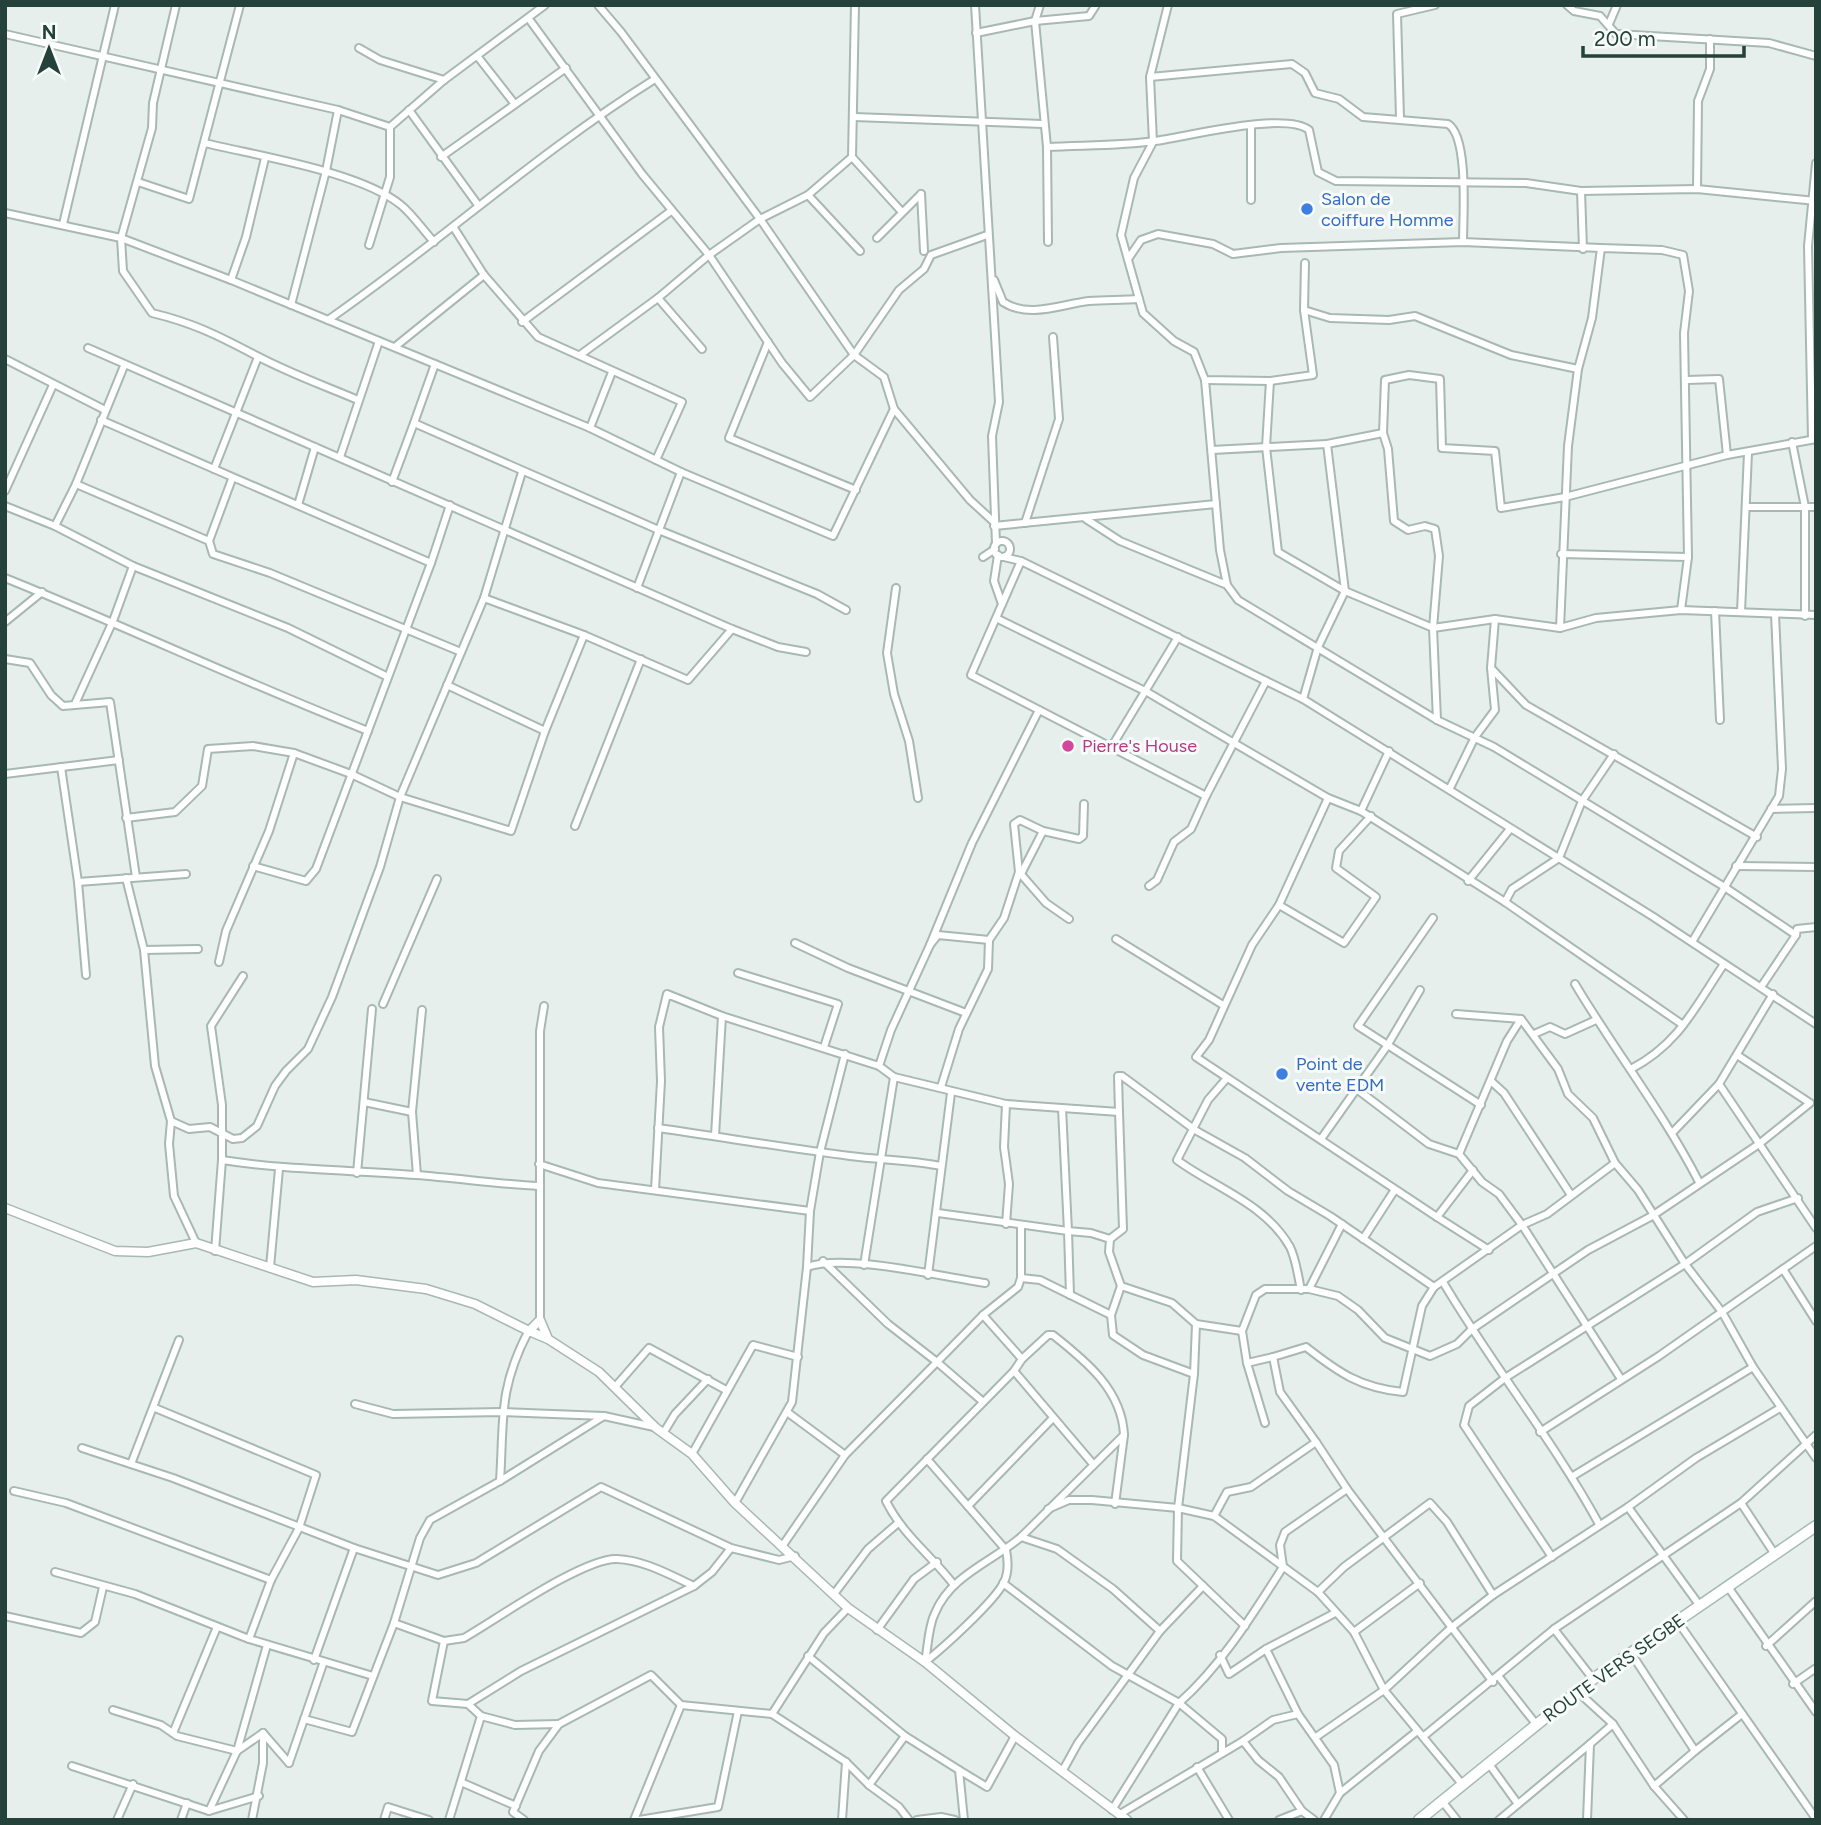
<svg xmlns="http://www.w3.org/2000/svg" width="1821" height="1825" viewBox="0 0 1821 1825" font-family="Figtree,sans-serif">
<rect width="100%" height="100%" fill="#e6efeb"/>
<g fill="none" stroke-linecap="round" stroke-linejoin="round">
<defs>
<g id="minor">
<path d="M176,5L153,103L152,128L121,238L123,271L152,313C194,323 219,336 257,356C289,373 325,386 358,400"/>
<polyline points="598,5 621,32 760,219 854,355 884,377 894,409 970,500 994,522"/>
<polyline points="975,5 999,402 992,436 996,544"/>
<polyline points="1040,5 1035,21 1047,147 1048,242"/>
<polyline points="1168,5 1150,77 1153,142 1134,178 1121,235 1143,313 1174,341 1194,352 1205,380 1270,381 1313,375 1304,310 1305,263"/>
<polyline points="1567,5 1574,11 1600,16 1616,34 1769,43 1816,56"/>
<polyline points="529,19 642,174 709,255 782,363 810,397 854,355 899,290 924,269 931,255 987,235"/>
<polyline points="1609,24 1617,5"/>
<polyline points="976,33 1035,21 1089,16 1096,5"/>
<polyline points="5,34 338,110 390,127 444,80 545,5"/>
<polyline points="359,48 380,60 444,80"/>
<polyline points="478,57 514,103"/>
<path d="M1150,77L1292,64L1305,73L1315,93L1339,99L1363,117L1448,124C1469,137 1463,217 1463,242"/>
<polyline points="409,110 478,205"/>
<polyline points="854,117 1043,124"/>
<polyline points="1400,118 1397,14 1435,5"/>
<polyline points="1251,125 1251,200"/>
<path d="M205,143C258,156 361,172 401,205C413,215 423,230 434,242"/>
<path d="M1047,147C1082,145 1120,146 1155,141C1186,137 1285,111 1309,130L1318,172L1336,181L1526,183L1581,191L1697,189L1816,201"/>
<polyline points="441,157 566,68"/>
<polyline points="852,157 901,211"/>
<polyline points="138,182 189,199 240,5"/>
<polyline points="1697,189 1698,101 1710,69 1710,39"/>
<polyline points="1581,191 1583,249"/>
<polyline points="921,194 924,251"/>
<polyline points="808,195 860,251"/>
<polyline points="5,213 121,238 231,280 590,428 681,472 833,536 894,409"/>
<polyline points="63,224 115,5"/>
<polyline points="454,228 484,275 538,337 682,402 656,460"/>
<polyline points="877,238 921,194"/>
<polyline points="369,245 390,177 390,127"/>
<polyline points="1128,259 1141,240 1158,234 1213,244 1233,254 1281,248 1463,242 1601,248"/>
<polyline points="231,280 246,237 265,158"/>
<path d="M994,280L1003,302C1029,319 1062,304 1089,301C1106,300 1122,300 1139,299"/>
<polyline points="658,298 702,349"/>
<polyline points="291,305 326,171 338,110"/>
<polyline points="1304,310 1330,318 1389,320 1415,316 1511,355 1578,369 1592,318 1601,248 1662,250 1683,255 1689,291 1684,333 1688,557"/>
<path d="M328,320C440,242 540,151 655,79"/>
<polyline points="522,322 671,211"/>
<polyline points="768,342 729,438 856,490"/>
<polyline points="396,346 484,275"/>
<polyline points="88,348 732,629 778,647 806,652"/>
<polyline points="580,355 658,298 709,255 760,219 808,195 852,157 855,5"/>
<polyline points="5,359 105,410"/>
<polyline points="435,364 414,423 661,531 817,594 846,610"/>
<polyline points="1205,380 1220,550 1227,585"/>
<polyline points="1687,380 1719,379 1727,455"/>
<polyline points="1270,381 1266,447 1278,552 1345,591 1433,628 1495,619 1560,628 1596,618 1681,610 1816,615"/>
<polyline points="101,420 431,563 450,505"/>
<polyline points="590,428 612,372"/>
<polyline points="1812,439 1808,246 1816,163"/>
<polyline points="1792,442 1805,507 1805,616"/>
<polyline points="1212,450 1327,444"/>
<polyline points="340,457 379,341"/>
<polyline points="214,469 258,357"/>
<polyline points="392,482 414,423"/>
<polyline points="76,484 209,541 213,554 270,573 461,652"/>
<polyline points="5,491 53,385"/>
<polyline points="298,505 315,447"/>
<polyline points="5,506 55,526 133,566 288,628 388,677"/>
<polyline points="1746,507 1816,507"/>
<polyline points="1086,519 1120,541 1227,585 1238,600 1437,720 1494,747 1723,886 1796,935"/>
<polyline points="1025,523 1059,419 1053,337"/>
<polyline points="55,526 76,484 124,366"/>
<polyline points="994,526 1216,504"/>
<polyline points="209,541 232,479"/>
<circle cx="1002" cy="549" r="8"/>
<polyline points="1561,554 1688,557 1681,610"/>
<polyline points="998,555 994,581 1002,604"/>
<polyline points="983,557 995,549"/>
<polyline points="1004,557 1021,561 1303,699 1652,916 1816,1024"/>
<polyline points="1021,561 971,675 1206,796"/>
<path d="M5,578C127,627 246,683 368,731"/>
<polyline points="637,588 681,472"/>
<polyline points="896,588 887,653 894,694 909,741 918,798"/>
<polyline points="484,598 584,635 688,680 732,629"/>
<polyline points="1715,611 1720,720"/>
<polyline points="1741,612 1748,453"/>
<polyline points="998,619 1147,692 1328,798 1361,811 1389,751"/>
<polyline points="5,622 42,592"/>
<polyline points="1560,628 1568,446 1578,369"/>
<polyline points="5,659 30,663 51,695 63,706 110,702 136,877"/>
<polyline points="1491,668 1526,705 1757,837"/>
<polyline points="447,685 545,731"/>
<polyline points="1303,699 1318,647 1345,591 1327,444 1383,433"/>
<polyline points="75,704 113,621 133,566"/>
<polyline points="1437,720 1433,628 1439,556 1435,529 1425,526 1408,530 1394,521 1388,449 1383,433 1385,380 1409,375 1440,379 1442,448 1495,451 1501,508 1565,497 1727,455 1816,439"/>
<polyline points="1112,746 1178,637"/>
<polyline points="61,767 78,882 86,975"/>
<polyline points="5,774 119,760"/>
<polyline points="1450,788 1475,737 1495,710 1491,668 1495,619"/>
<polyline points="1328,798 1279,905 1252,945 1209,1040 1196,1057 1437,1217"/>
<polyline points="1771,809 1816,808"/>
<polyline points="1361,811 1505,902 1683,1025"/>
<polyline points="126,818 175,812 202,786 208,749 253,746 294,753 351,774 400,797 511,831 545,731 584,635"/>
<polyline points="575,826 641,659"/>
<polyline points="253,866 306,881 316,869 431,563"/>
<polyline points="1736,866 1816,867"/>
<polyline points="1019,872 1046,903 1069,919"/>
<polyline points="1021,874 1043,831"/>
<polyline points="126,878 144,950 155,1066 171,1121 169,1144 174,1196 196,1243"/>
<polyline points="1468,881 1510,829"/>
<polyline points="78,882 186,874"/>
<polyline points="1149,886 1157,880 1174,842 1191,829 1206,796 1266,681"/>
<polyline points="1505,902 1512,889 1559,858 1582,801 1614,754"/>
<polyline points="1279,905 1344,943 1376,897 1336,868 1339,851 1371,816"/>
<polyline points="1433,918 1358,1026 1481,1105"/>
<polyline points="1116,939 1223,1005"/>
<polyline points="1692,942 1779,796 1782,769 1775,614"/>
<polyline points="795,943 848,968 966,1013"/>
<polyline points="930,945 972,843 1039,710"/>
<polyline points="144,950 198,949"/>
<polyline points="219,962 226,931 269,831 294,753"/>
<polyline points="738,973 838,1004 824,1047"/>
<path d="M1575,984C1615,1051 1663,1112 1699,1182"/>
<polyline points="1761,987 1796,935 1797,929 1816,927"/>
<polyline points="383,1004 437,879"/>
<polyline points="1456,1014 1521,1019 1558,1069 1568,1094 1593,1118 1615,1163 1638,1190 1685,1264 1722,1312 1753,1367 1816,1458"/>
<polyline points="1534,1034 1550,1027 1565,1034 1596,1020"/>
<polyline points="879,1066 891,1030 930,945 938,935 989,940"/>
<path d="M1631,1069C1679,1044 1695,1007 1724,964"/>
<path d="M1227,1078L1208,1100L1177,1160C1215,1188 1265,1203 1290,1247C1296,1259 1298,1276 1301,1290"/>
<polyline points="1492,1082 1504,1093 1571,1195"/>
<polyline points="1719,1084 1816,1228"/>
<polyline points="941,1087 959,1029 988,969 989,940 1004,918 1019,872 1014,824 1020,820 1043,831 1079,839 1083,836 1084,804"/>
<polyline points="1358,1090 1429,1144 1459,1154 1482,1182 1499,1194 1522,1225 1621,1379"/>
<polyline points="364,1102 412,1112"/>
<polyline points="1062,1108 1068,1231 1091,1233 1110,1239 1109,1252 1121,1286 1111,1315 1113,1335 1143,1355 1194,1374 1178,1508 1177,1561 1245,1626"/>
<polyline points="171,1121 189,1129 210,1127 233,1139 242,1138 257,1126 275,1086 286,1071 308,1049 332,997 380,867 400,797 484,598 522,472"/>
<path d="M658,1128C722,1137 786,1148 850,1156C881,1160 911,1160 941,1166"/>
<polyline points="1673,1132 1719,1084 1773,994"/>
<polyline points="715,1136 722,1016"/>
<polyline points="1321,1139 1387,1046 1420,990"/>
<polyline points="1459,1154 1507,1041 1521,1019"/>
<path d="M222,1160C287,1170 350,1170 416,1175C457,1178 498,1184 539,1186"/>
<polyline points="539,1164 598,1183 810,1211"/>
<polyline points="1473,1170 1437,1217 1489,1250"/>
<polyline points="357,1173 372,1009"/>
<polyline points="417,1175 412,1112 422,1010"/>
<polyline points="655,1190 661,1081 659,1027 667,994 722,1016 879,1066 894,1077 1006,1104 1119,1112 1118,1076 1122,1076 1195,1130 1245,1158 1288,1191 1330,1216 1434,1287"/>
<polyline points="938,1213 1068,1231 1070,1295"/>
<polyline points="1006,1224 1009,1184 1004,1147 1006,1104"/>
<polyline points="1110,1239 1123,1229 1119,1112"/>
<polyline points="1363,1239 1394,1191"/>
<polyline points="215,1251 222,1160 222,1105 211,1026 243,976"/>
<polyline points="823,1261 888,1324 937,1362 983,1315 1018,1287 1021,1278 1021,1226"/>
<polyline points="864,1265 894,1077"/>
<polyline points="270,1267 279,1169"/>
<path d="M807,1267C846,1253 941,1277 985,1283"/>
<polyline points="1783,1269 1816,1321"/>
<polyline points="928,1275 951,1093"/>
<polyline points="1021,1278 1040,1280 1111,1315"/>
<path d="M1443,1282C1492,1365 1553,1440 1599,1524"/>
<polyline points="1121,1286 1172,1303 1196,1324 1242,1331"/>
<polyline points="1309,1289 1342,1224"/>
<polyline points="983,1315 1022,1359"/>
<polyline points="540,1320 540,1031 544,1006"/>
<path d="M1273,1357L1306,1347C1339,1373 1361,1388 1403,1392L1422,1306L1434,1287L1522,1225L1547,1214L1615,1163"/>
<polyline points="1247,1363 1273,1357 1280,1392 1316,1442"/>
<polyline points="1194,1374 1196,1324"/>
<polyline points="615,1387 649,1348 726,1390"/>
<polyline points="355,1404 393,1414 501,1412 604,1416 654,1427"/>
<polyline points="155,1408 316,1475 299,1528 271,1580 249,1639"/>
<polyline points="787,1412 845,1455"/>
<polyline points="1265,1423 1247,1363 1242,1331 1256,1295 1265,1289 1309,1289 1338,1296 1358,1310 1385,1338 1430,1356 1457,1344 1472,1329 1588,1250 1652,1216 1759,1144 1810,1103 1737,1055"/>
<polyline points="664,1432 675,1414 708,1379"/>
<polyline points="1540,1432 1659,1356 1816,1246"/>
<polyline points="82,1448 173,1478 354,1548 438,1575 476,1563 601,1487 731,1548"/>
<polyline points="692,1454 753,1345 798,1357"/>
<polyline points="131,1464 179,1340"/>
<polyline points="1573,1476 1753,1367"/>
<path d="M500,1481C504,1420 498,1390 528,1332"/>
<polyline points="14,1491 66,1503 271,1580"/>
<polyline points="735,1503 792,1402 807,1267 810,1211 820,1152 845,1054"/>
<polyline points="1741,1503 1774,1553"/>
<polyline points="1115,1504 1124,1435"/>
<polyline points="968,1506 1052,1419"/>
<polyline points="1628,1507 1700,1606"/>
<polyline points="1048,1509 1069,1500 1092,1500 1178,1508 1214,1516 1318,1592 1354,1632 1384,1690 1462,1784"/>
<polyline points="1214,1516 1227,1492 1251,1487 1316,1442 1347,1489 1493,1682"/>
<polyline points="1021,1537 1057,1549 1113,1589 1160,1631"/>
<polyline points="783,1545 845,1455 937,1362 982,1401"/>
<polyline points="1552,1557 1464,1425 1469,1406 1505,1378 1685,1264 1757,1212 1798,1198"/>
<polyline points="55,1572 135,1594 249,1639 373,1676"/>
<polyline points="1003,1583 1112,1666 1179,1703 1222,1739 1222,1751"/>
<path d="M954,1585C932,1556 902,1534 886,1501L1014,1371"/>
<polyline points="1728,1587 1816,1712"/>
<polyline points="1318,1592 1344,1567 1430,1503 1447,1522 1493,1595"/>
<polyline points="834,1594 868,1549 897,1524"/>
<polyline points="5,1616 81,1633 95,1622 103,1587"/>
<polyline points="1678,1622 1816,1819"/>
<path d="M394,1623L444,1641L464,1638C497,1619 583,1558 617,1559C644,1560 670,1575 694,1586"/>
<polyline points="1554,1629 1593,1679"/>
<polyline points="877,1630 914,1579 937,1562"/>
<polyline points="1354,1632 1420,1583"/>
<polyline points="444,1641 432,1701 468,1704 481,1716 515,1725 559,1724"/>
<polyline points="1766,1646 1816,1601"/>
<polyline points="1266,1649 1298,1714 1334,1765 1340,1793"/>
<polyline points="1631,1653 1695,1751 1654,1786"/>
<polyline points="1220,1655 1229,1674 1266,1649 1335,1613"/>
<polyline points="808,1656 905,1736 959,1770 964,1820"/>
<polyline points="314,1660 354,1548"/>
<path d="M925,1662C928,1647 928,1627 935,1613C951,1575 992,1562 1021,1537L1124,1435C1122,1390 1086,1361 1053,1335H1048L1022,1359L1014,1371L1093,1464"/>
<path d="M925,1662C943,1648 995,1601 1004,1582C1009,1572 1008,1560 1006,1550L927,1459"/>
<polyline points="1499,1677 1536,1724"/>
<polyline points="1793,1684 1816,1668"/>
<polyline points="1578,1692 1613,1724 1654,1786 1684,1820"/>
<polyline points="468,1704 521,1671 694,1586 712,1572 731,1548 779,1560 795,1556"/>
<polyline points="113,1710 161,1725 177,1736 237,1751"/>
<polyline points="772,1714 846,1762 869,1785 899,1807 909,1820"/>
<polyline points="1298,1714 1273,1720 1243,1741 1258,1760 1279,1777 1302,1811"/>
<polyline points="304,1719 352,1732 394,1623 420,1538 430,1520 500,1481 604,1416"/>
<polyline points="173,1733 217,1627"/>
<polyline points="263,1733 289,1763"/>
<polyline points="1424,1736 1554,1629 1741,1503 1816,1435"/>
<polyline points="1316,1737 1384,1690 1452,1627 1493,1595 1628,1507 1696,1458 1780,1408"/>
<polyline points="237,1751 263,1733"/>
<polyline points="1695,1751 1742,1714"/>
<polyline points="289,1763 323,1664"/>
<polyline points="1489,1764 1518,1804"/>
<polyline points="72,1766 209,1811 259,1796"/>
<polyline points="1197,1767 1229,1820"/>
<polyline points="959,1770 987,1787 1015,1736"/>
<polyline points="1063,1770 1078,1743 1160,1631 1203,1586"/>
<polyline points="463,1783 516,1806"/>
<polyline points="869,1785 905,1736"/>
<polyline points="1442,1801 1457,1820"/>
<path d="M1112,1810L1179,1703C1221,1666 1253,1614 1283,1567L1280,1545L1285,1532L1347,1489"/>
<polyline points="209,1811 237,1751 267,1645"/>
<polyline points="1120,1814 1243,1741"/>
<polyline points="117,1820 133,1784"/>
<polyline points="181,1820 187,1803"/>
<polyline points="252,1820 263,1763 263,1733"/>
<polyline points="384,1820 388,1807 429,1820"/>
<polyline points="449,1820 481,1716"/>
<polyline points="524,1820 513,1812 539,1751 559,1724 651,1675 681,1705 772,1714 824,1633 848,1608"/>
<polyline points="634,1820 681,1705"/>
<polyline points="639,1820 718,1807 738,1711"/>
<polyline points="842,1820 846,1762"/>
<polyline points="917,1820 941,1817 955,1820"/>
<polyline points="1279,1820 1302,1811 1314,1820"/>
<polyline points="1324,1820 1340,1793 1416,1732"/>
<polyline points="1499,1820 1590,1744"/>
<polyline points="1587,1820 1590,1744 1613,1724"/>
</g>
<g id="tertiary">
<polyline points="5,1208 115,1251 148,1252 196,1243 313,1282 356,1280 426,1289 475,1304 529,1331"/>
<polyline points="548,1339 540,1320 529,1331 548,1339 599,1372 656,1428 692,1454 735,1503 848,1608 925,1662 1015,1736 1127,1820"/>
</g>
<polyline id="secondary" points="1419,1820 1593,1679 1816,1526"/>
</defs>
<!-- minor casing -->
<use href="#minor" stroke="#a8b8b2" stroke-width="10"/>
<!-- tertiary casing -->
<use href="#tertiary" stroke="#a8b8b2" stroke-width="11"/>
<!-- secondary casing -->
<use href="#secondary" stroke="#a4bbb3" stroke-width="13"/>
<!-- minor -->
<use href="#minor" stroke="#fff" stroke-width="6"/>
<!-- tertiary -->
<use href="#tertiary" stroke="#fff" stroke-width="8"/>
<!-- secondary -->
<use href="#secondary" stroke="#fff" stroke-width="10"/>
</g>
<!-- markers -->
<g fill="#3f7fe0" stroke="#f7fbf9" stroke-width="2.5">
<circle cx="1307" cy="209" r="7"/>
<circle cx="1282" cy="1074" r="7"/>
</g>
<circle fill="#d1479c" stroke="#f7fbf9" stroke-width="2.5" cx="1068" cy="746" r="7"/>
<g text-anchor="middle" dominant-baseline="central" stroke-width="6" stroke-linejoin="round" paint-order="stroke">
<!-- shop labels -->
<g font-size="18" fill="#366cbe" stroke="#f7fbf9" text-anchor="start">
<text x="1321" y="199">Salon de<tspan x="1321" dy="21">coiffure Homme</tspan></text>
<text x="1296" y="1064">Point de<tspan x="1296" dy="21">vente EDM</tspan></text>
</g>
<!-- hotel labels -->
<g font-size="18" fill="#b23c85" stroke="#f7fbf9" text-anchor="start">
<text x="1082" y="746">Pierre's House</text>
</g>
<!-- street labels -->
<g font-size="18" fill="#24423a" stroke="#f7fbf9">
<text transform="translate(1614 1668) rotate(-36)">ROUTE VERS SEGBE</text>
</g>
</g>
<!-- border -->
<rect width="1821" height="1825" fill="none" stroke="#24423a" stroke-width="14"/>
<!-- north arrow -->
<g transform="translate(49 49)" stroke="#f7fbf9" stroke-width="5" paint-order="stroke">
<path d="M0-5L12 26L0 18L-12 26Z" fill="#24423a"/>
<text y="-10" font-size="19" font-weight="bold" text-anchor="middle" fill="#24423a">N</text>
</g>
<!-- scale -->
<path d="M1583 46v10h161v-10" fill="none" stroke="#24423a" stroke-width="3.5"/>
<text x="1594" y="46" font-size="21" fill="#24423a" stroke="#f7fbf9" stroke-width="5" paint-order="stroke">200 m</text>
</svg>
